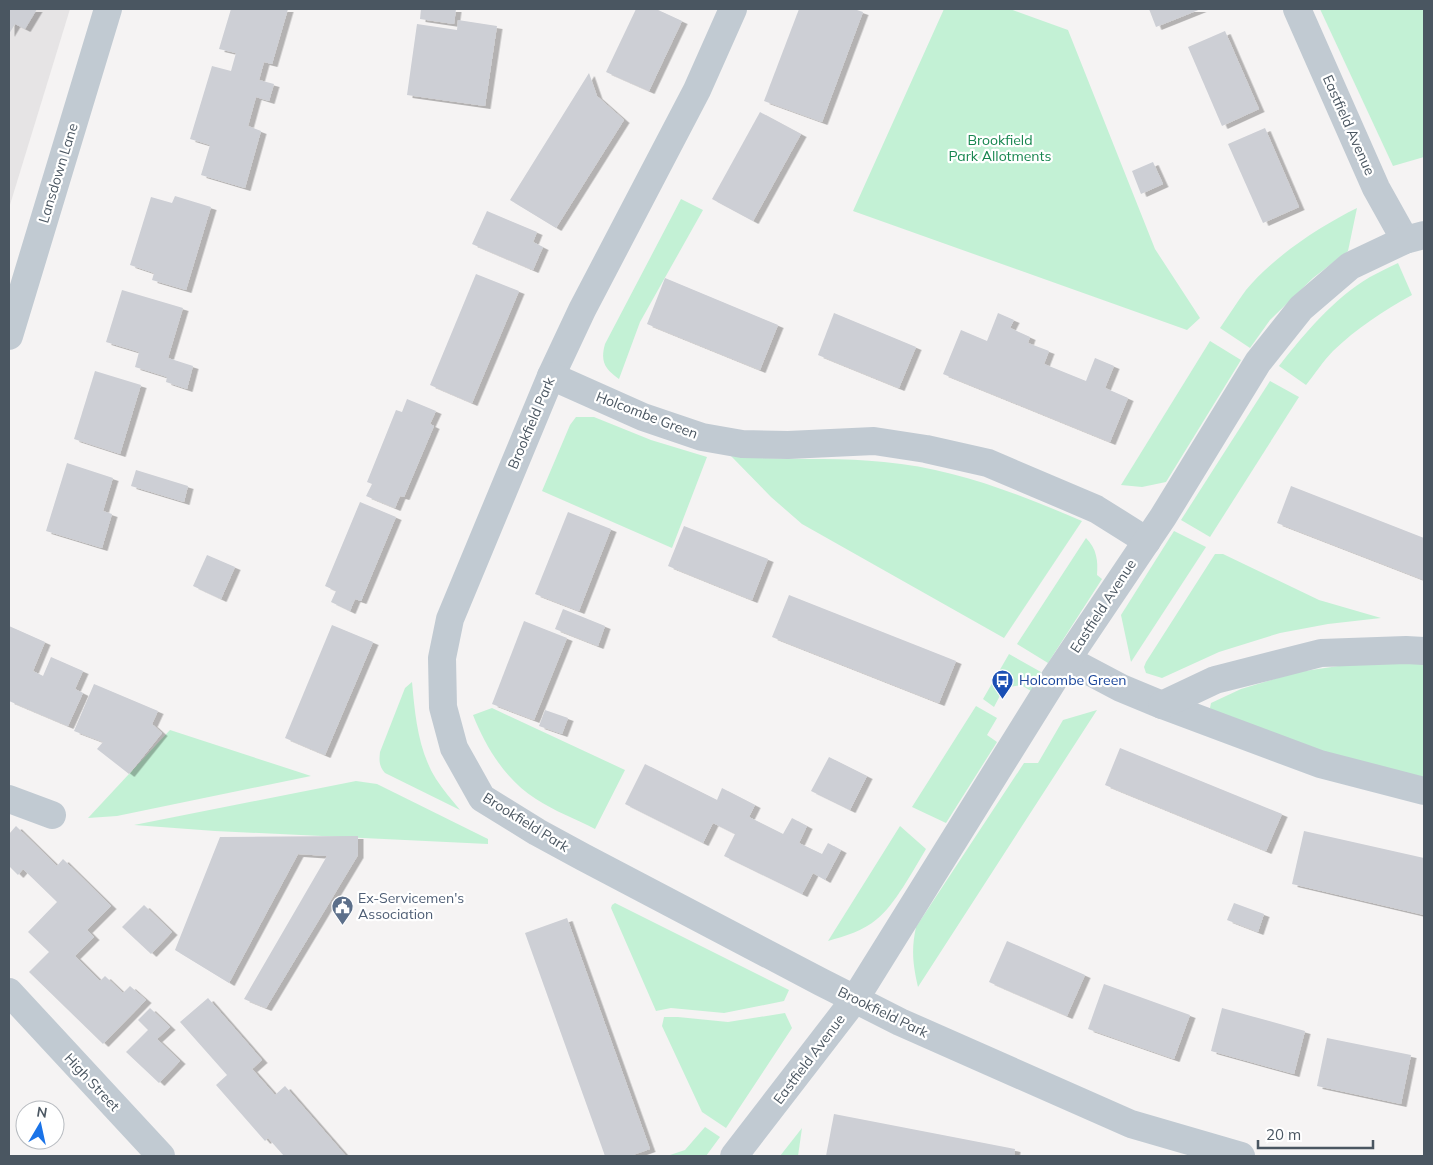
<svg xmlns="http://www.w3.org/2000/svg" width="1433" height="1165" viewBox="0 0 1433 1165" font-family="Mulish,sans-serif">
<defs>
<filter id="shadow"><feDropShadow dx="5.5" dy="3" stdDeviation="0" flood-color="#0004"/></filter>
</defs>
<rect width="100%" height="100%" fill="#f5f3f3"/>
<!-- education -->
<polygon fill="#e6e4e5" points="9,9 70,9 9,208"/>
<!-- green -->
<g fill="#c3f1d5">
<polygon points="944,9 1010,9 1068,30 1155,249 1200,318 1187,330 853,211"/>
<polygon points="1320,9 1424,9 1424,157 1393,166"/>
<path d="M681,199L703,210L640,322L619,379C605,369 600,362 605,344Z"/>
<path d="M1357,208L1348,251L1313,278L1270,320L1250,348L1220,328C1229,315 1237,302 1246,290C1272,258 1320,226 1357,208Z"/>
<path d="M1398,263L1412,295C1383,311 1357,328 1333,351C1323,361 1315,374 1306,385L1279,366C1305,333 1333,299 1370,277C1379,272 1388,268 1398,263Z"/>
<polygon points="1210,341 1241,360 1166,482 1142,487 1121,485"/>
<polygon points="1270,381 1299,397 1210,537 1181,520"/>
<polygon points="576,417 594,417 651,440 707,457 672,548 542,491 570,425"/>
<path d="M731,456C782,461 834,457 884,462C953,468 1019,494 1082,521L1004,638L802,524L771,497Z"/>
<polygon points="1174,531 1206,547 1131,662 1121,615"/>
<path d="M1086,538C1097,549 1098,561 1097,575L1102,579L1048,663L1017,644Z"/>
<polygon points="1215,554 1223,554 1319,600 1381,618 1328,624 1280,633 1219,652 1162,678 1146,673 1144,667 1146,662"/>
<polygon points="1009,654 1041,672 1031,691 1021,685 1004,688 994,707 983,699"/>
<polygon points="1365,662 1424,664 1424,782 1340,758 1214,714 1210,708 1211,703 1241,689 1298,672"/>
<path d="M412,682C415,715 418,750 436,779C443,790 452,800 460,810L385,773C379,766 379,761 380,752L405,688Z"/>
<polygon points="976,706 997,718 987,735 997,742 946,823 912,807"/>
<path d="M492,708L625,770L595,829C576,819 554,811 536,799C506,780 486,748 473,715Z"/>
<path d="M1097,710L918,987C913,965 911,950 916,927L1024,763H1038L1063,720Z"/>
<polygon points="170,730 311,776 117,816 88,818"/>
<polygon points="356,781 377,784 488,839 488,844 215,831 134,825"/>
<path d="M900,826L926,849C914,869 894,906 877,919C863,931 845,936 828,941Z"/>
<polygon points="615,903 789,990 784,1001 724,1013 671,1008 656,1011 611,908 612,905"/>
<polygon points="785,1013 792,1028 726,1128 702,1112 662,1026 664,1017 678,1017 728,1022"/>
<polygon points="705,1127 720,1137 706,1156 667,1156 685,1150"/>
<polygon points="802,1128 798,1156 780,1156"/>
</g>
<!-- building -->
<g fill="#cdcfd5" filter="url(#shadow)">
<polygon points="9,9 37,9 25,29 15,24 9,34"/>
<polygon points="231,9 288,9 272,64 264,62 259,80 274,84 269,101 256,97 248,126 261,131 245,188 201,175 210,145 190,139 212,66 231,71 236,53 219,49"/>
<polygon points="421,9 456,9 454,24 420,19"/>
<polygon points="636,9 656,9 682,21 649,91 606,72"/>
<polygon points="799,9 854,9 863,12 822,122 764,101"/>
<polygon points="1149,9 1201,9 1156,27"/>
<polygon points="458,20 497,26 485,106 407,95 417,24 457,30"/>
<polygon points="1225,31 1259,109 1222,126 1188,47"/>
<polygon points="589,73 597,96 624,120 556,228 510,200"/>
<polygon points="760,112 801,134 753,221 712,199"/>
<polygon points="1265,128 1299,207 1263,223 1228,144"/>
<polygon points="1153,162 1163,184 1141,194 1132,171"/>
<polygon points="175,196 211,207 186,290 152,280 154,273 130,265 151,197 172,203"/>
<polygon points="487,211 537,232 533,242 543,247 533,270 472,244"/>
<polygon points="476,274 519,291 472,403 430,385"/>
<polygon points="665,278 778,325 760,370 647,324"/>
<polygon points="122,290 183,308 168,358 193,366 187,389 166,382 167,377 135,367 139,352 106,342"/>
<polygon points="834,313 916,347 899,388 818,355"/>
<polygon points="998,313 1014,320 1010,328 1030,337 1028,343 1049,351 1044,364 1086,381 1095,358 1114,366 1105,388 1128,398 1110,442 943,374 961,330 987,341"/>
<polygon points="95,371 141,385 120,454 74,439"/>
<polygon points="407,399 436,411 430,424 434,426 404,497 400,496 395,508 366,496 372,484 367,482 396,410 402,412"/>
<polygon points="67,463 113,478 103,511 112,514 102,548 46,531"/>
<polygon points="136,470 188,486 184,502 131,486"/>
<polygon points="1291,486 1424,538 1424,580 1277,523"/>
<polygon points="360,502 396,517 361,601 355,599 350,611 331,602 336,591 325,586"/>
<polygon points="568,512 611,529 579,611 535,594"/>
<polygon points="684,526 768,559 752,600 668,566"/>
<polygon points="207,555 235,567 221,599 193,586"/>
<polygon points="789,595 956,661 939,703 772,637"/>
<polygon points="563,609 605,626 598,646 555,629"/>
<polygon points="524,621 567,638 534,720 492,704"/>
<polygon points="332,625 373,642 325,755 285,738"/>
<polygon points="9,626 45,642 33,671 43,676 51,657 83,671 75,689 83,693 68,726 9,701"/>
<polygon points="94,684 158,711 152,724 162,733 129,774 97,749 103,742 74,731"/>
<polygon points="545,710 568,718 562,734 539,726"/>
<polygon points="1120,748 1282,814 1266,851 1105,785"/>
<polygon points="829,757 867,776 850,810 811,791"/>
<polygon points="645,764 717,800 722,788 755,805 749,817 783,834 792,818 807,826 799,843 822,854 828,843 841,850 825,880 813,873 802,894 724,856 735,834 713,823 703,843 625,804"/>
<polygon points="16,826 57,866 63,859 111,906 87,930 94,937 75,956 100,981 105,976 123,993 130,986 146,1000 103,1044 29,972 49,952 28,932 57,902 23,869 18,875 9,866 9,834"/>
<polygon points="1304,831 1424,858 1424,915 1292,884"/>
<polygon points="358,836 358,855 266,1008 244,999 327,856 298,854 229,983 175,950 220,837"/>
<polygon points="1234,903 1264,914 1258,932 1227,920"/>
<polygon points="144,905 172,932 151,954 122,927"/>
<polygon points="567,918 650,1149 630,1156 605,1156 525,933"/>
<polygon points="1007,941 1085,975 1067,1016 989,982"/>
<polygon points="1104,984 1190,1015 1174,1059 1088,1029"/>
<polygon points="208,998 262,1060 252,1069 275,1095 285,1086 346,1156 284,1156 268,1138 265,1141 216,1085 227,1075 180,1022"/>
<polygon points="150,1008 170,1027 157,1039 180,1061 159,1083 126,1052 148,1030 138,1020"/>
<polygon points="1222,1008 1305,1031 1294,1074 1211,1051"/>
<polygon points="1327,1038 1411,1055 1401,1104 1317,1086"/>
<polygon points="834,1114 1015,1149 1014,1156 826,1156"/>
</g>
<g fill="none" stroke-linecap="round" stroke-linejoin="round">
<!-- minor -->
<g stroke="#c1cad2" stroke-width="28">
<polyline points="733,9 697,90 582,310 551,376 450,619 442,658 443,707 454,748 482,798 537,832 583,857 821,982 900,1022 1131,1124 1241,1156"/>
<polyline points="1297,9 1376,188 1405,240"/>
<polyline points="9,336 108,9"/>
<polyline points="551,376 643,417 702,437 742,444 788,445 874,441 926,449 988,463 1096,509 1147,541"/>
<polyline points="1068,660 1121,688 1162,705 1320,764 1424,791"/>
<polyline points="1162,705 1215,680 1321,653 1406,650 1424,651"/>
<polyline points="9,799 52,815"/>
<polyline points="9,992 161,1156"/>
<polyline points="734,1156 855,999 1056,676 1163,517 1258,362 1301,308 1350,266 1405,240 1424,235"/>
</g>
</g>
<!-- icons -->
<defs>
<symbol id="bus-pin" viewBox="-11 -11 22 30"><path d="M0 17L-7.5 6A9.5 9.5 0 1 1 7.5 6Z" fill="#1a4fb4" stroke="#fff"/><path d="M-5-6H5V4H4V6H2V4H-2V6H-4V4H-5ZM-3.5-4V0h7V-4ZM-3.5 1.2v1.5H-2V1.2ZM2 1.2v1.5H3.5V1.2Z" fill="#fff"/></symbol>
<symbol id="civic-pin" viewBox="-11 -11 22 30"><path d="M0 17L-7.5 6A9.5 9.5 0 1 1 7.5 6Z" fill="#5c6f8a" stroke="#fff"/><path d="M-.6-6.5H3V-4.5H.6V-3L4-1V1h2V6H-6V1h2V-1L-.6-3ZM-1.2 2.5V6h2.4V2.5Z" fill="#fff"/></symbol>
</defs>
<g fill-rule="evenodd">
<use href="#bus-pin" x="990" y="668" width="25" height="34"/>
<use href="#civic-pin" x="330" y="894" width="25" height="34"/>
</g>
<g text-anchor="middle" dominant-baseline="central" stroke-width="4.5" stroke-linejoin="round" paint-order="stroke">
<!-- street labels -->
<g font-size="14" fill="#4a5661" stroke="#fff">
<text transform="translate(1349 125) rotate(66)">Eastfield Avenue</text>
<text transform="translate(58 173) rotate(-73)">Lansdown Lane</text>
<text transform="translate(647 415) rotate(21)">Holcombe Green</text>
<text transform="translate(531 423) rotate(-67)">Brookfield Park</text>
<text transform="translate(1103 606) rotate(-57)">Eastfield Avenue</text>
<text transform="translate(526 822) rotate(32)">Brookfield Park</text>
<text transform="translate(883 1012) rotate(26)">Brookfield Park</text>
<text transform="translate(809 1059) rotate(-53)">Eastfield Avenue</text>
<text transform="translate(92 1082) rotate(47)">High Street</text>
</g>
<!-- park labels -->
<g font-size="14" fill="#17864f" stroke="#fff">
<text x="1000" y="140">Brookfield<tspan x="1000" dy="16">Park Allotments</tspan></text>
</g>
<!-- transit labels -->
<g font-size="14" fill="#164399" stroke="#fff" text-anchor="start">
<text x="1019" y="680">Holcombe Green</text>
</g>
<!-- service labels -->
<g font-size="14" fill="#4e5e75" stroke="#fff" text-anchor="start">
<text x="358" y="898">Ex-Servicemen's<tspan x="358" dy="16">Association</tspan></text>
</g>
</g>
<!-- border -->
<rect width="1433" height="1165" fill="none" stroke="#4a5661" stroke-width="20"/>
<!-- north arrow -->
<g transform="translate(40 1125) rotate(9)"><circle r="24" fill="#ffffff" stroke="#b7bbc0"/>
<path d="M0-4L9 19L0 12L-9 19Z" fill="#1a73e8"/>
<text y="-8" font-size="14" font-weight="bold" text-anchor="middle" fill="#4a5661">N</text>
</g>
<!-- scale -->
<path d="M1258 1140v8h115v-8" fill="none" stroke="#4a5661" stroke-width="2.5"/>
<text x="1266" y="1140" font-size="15" fill="#4a5661" stroke="#ffffff" stroke-width="4" paint-order="stroke">20 m</text>
</svg>
